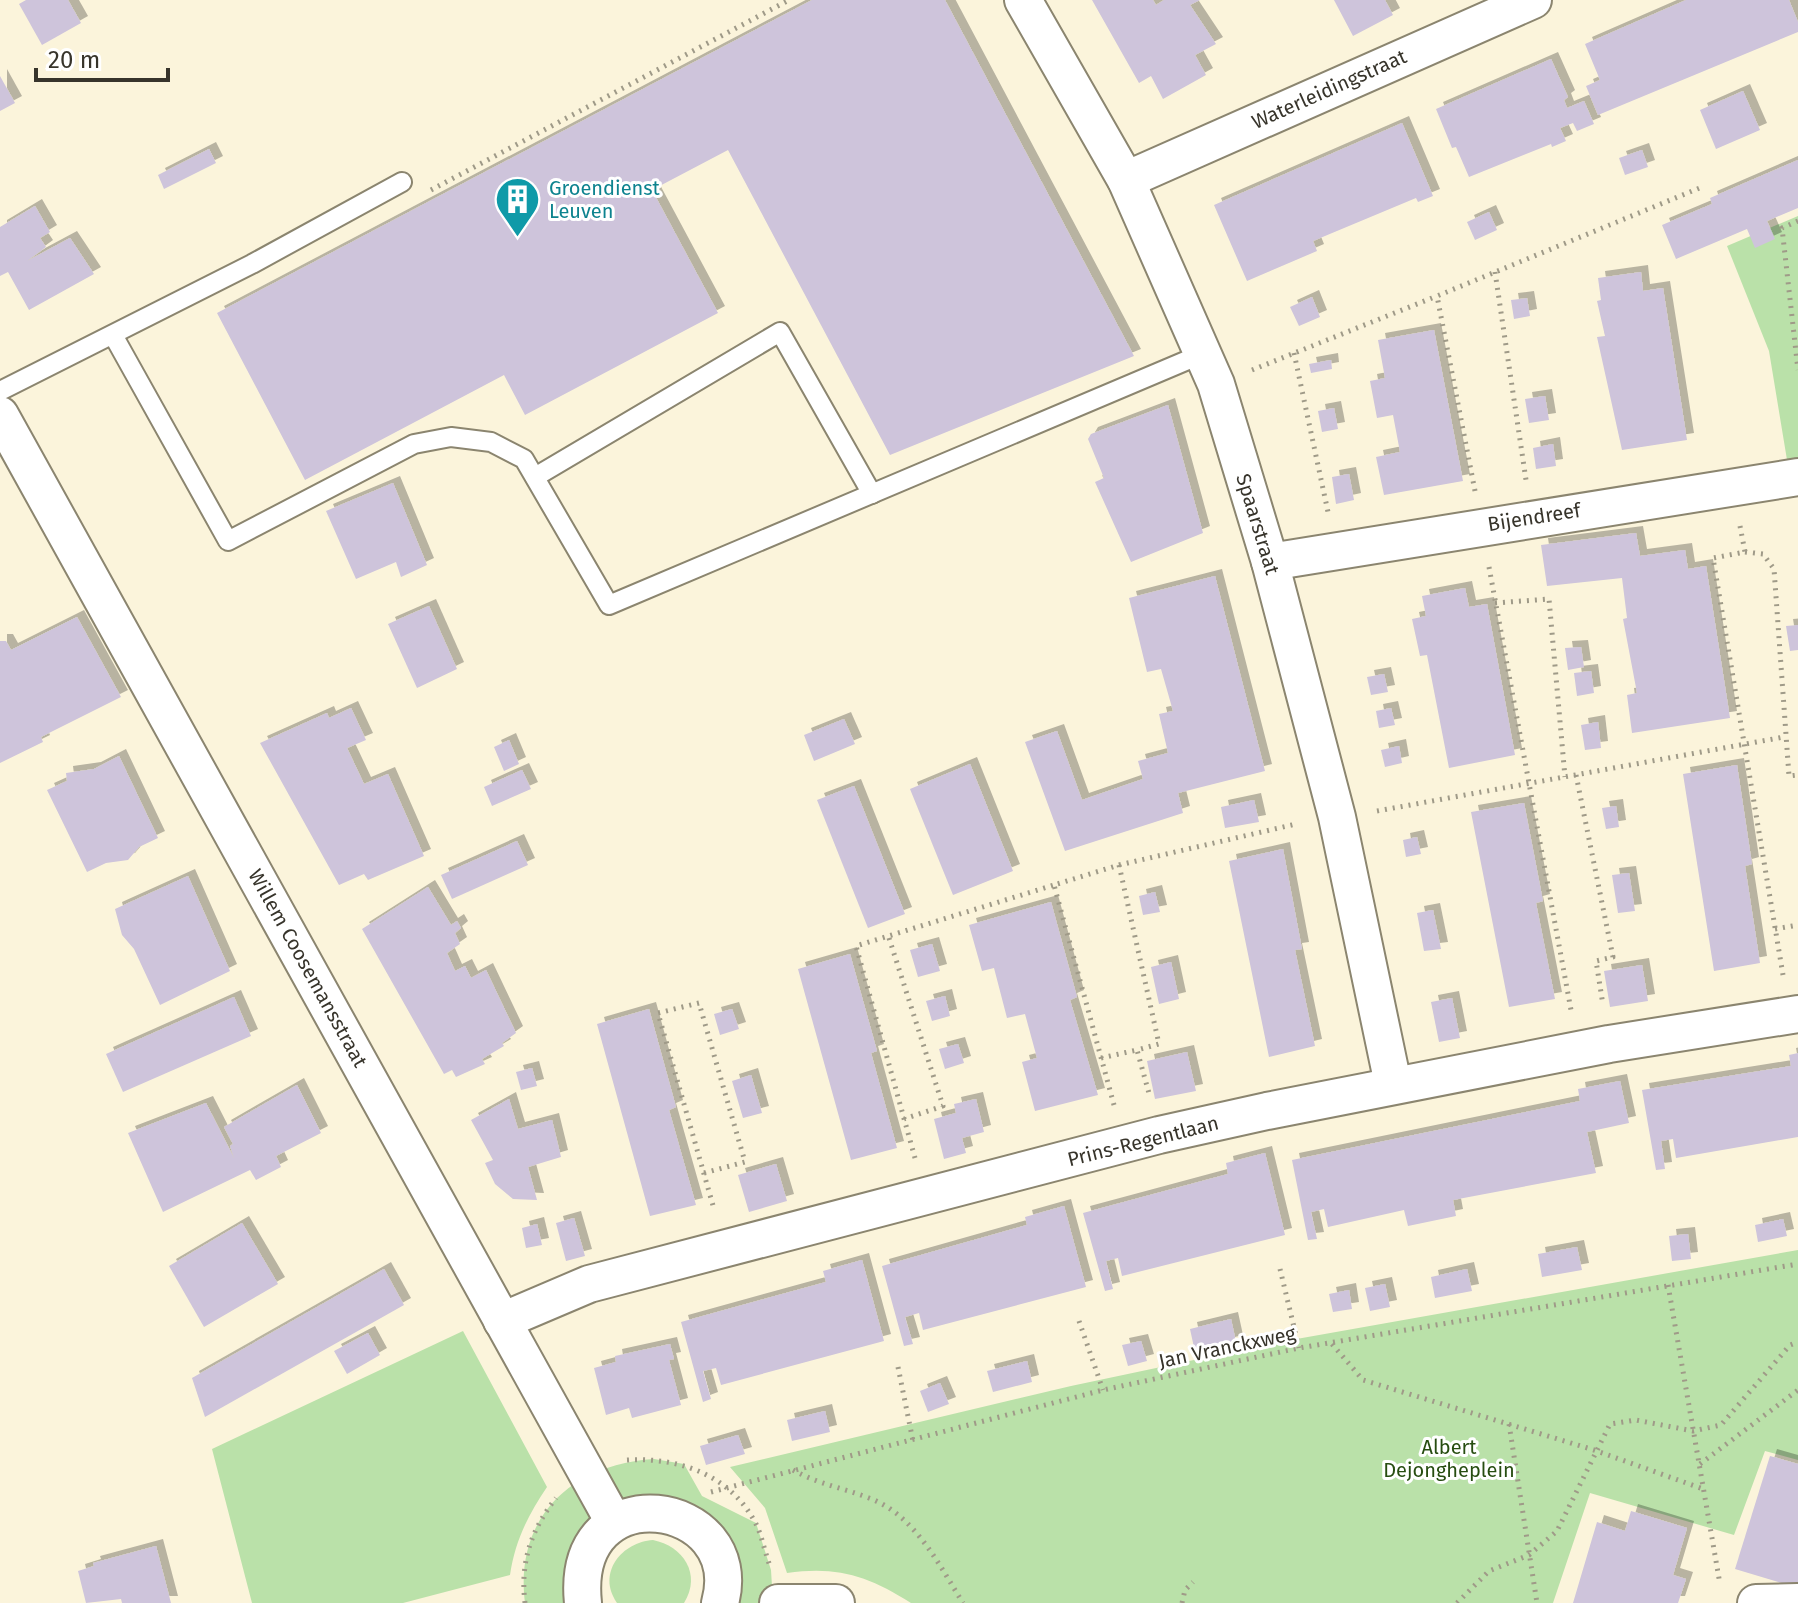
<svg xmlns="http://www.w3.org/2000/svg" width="1798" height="1603" viewBox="0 0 1798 1603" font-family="'Fira Sans',sans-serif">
<defs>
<filter id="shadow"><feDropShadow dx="7" dy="-7" stdDeviation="0" flood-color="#0004"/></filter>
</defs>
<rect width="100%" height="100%" fill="#fbf4db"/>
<!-- green -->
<g fill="#bae1a9">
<polygon points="1798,216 1798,477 1790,478 1769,351 1727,246"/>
<path d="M1798,1250V1460L1765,1451L1734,1535L1590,1493L1553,1603H911C868,1576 838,1566 787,1573L765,1508L730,1467L1071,1386L1274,1343Z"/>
<path d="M463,1331L547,1487C528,1515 515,1541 510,1575L403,1603H252L212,1449Z"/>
<path d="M654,1459L684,1464L702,1496L756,1523L771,1570L773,1603H720L710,1541L614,1522L583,1603H525C514,1517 572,1464 654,1459Z"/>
<path d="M653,1540C683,1546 702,1574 684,1603H617C596,1573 622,1542 653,1540Z"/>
</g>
<!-- building -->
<g fill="#cec4db" filter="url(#shadow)">
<polygon points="26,0 68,0 81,23 42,45 19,4"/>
<polygon points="812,0 945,0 1134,356 890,455 728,150 652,190 718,313 525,415 504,375 305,480 217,313"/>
<polygon points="1092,0 1153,0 1156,5 1164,0 1200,0 1190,5 1216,44 1195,55 1206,75 1163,99 1151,76 1139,83"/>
<polygon points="1334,0 1385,0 1393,15 1353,36"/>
<polygon points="1686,0 1789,0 1798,22 1798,32 1598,115 1586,86 1600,80 1585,44"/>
<polygon points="1551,59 1568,97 1564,100 1567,108 1584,101 1594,124 1577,131 1573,123 1560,128 1566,141 1552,147 1551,144 1469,177 1456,147 1452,148 1436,109"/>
<polygon points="0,76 15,103 0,111"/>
<polygon points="1743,91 1760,130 1716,149 1700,110"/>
<polygon points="1402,123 1433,196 1418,202 1416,198 1313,241 1317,251 1247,281 1214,205"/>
<polygon points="209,149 216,163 164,189 158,175"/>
<polygon points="1642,150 1648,167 1625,175 1619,158"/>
<polygon points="1798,160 1798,208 1767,221 1775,239 1755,248 1747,229 1676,259 1662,225 1712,204 1710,198"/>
<polygon points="35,206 50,232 40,238 46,247 27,261 70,238 94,274 29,310 8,272 0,276 0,227"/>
<polygon points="1489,212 1497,230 1475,240 1467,222"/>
<polygon points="1641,272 1643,291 1663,288 1687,440 1622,450 1597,337 1605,336 1597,301 1601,300 1598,278"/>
<polygon points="1312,297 1320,317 1299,326 1290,307"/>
<polygon points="1527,298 1530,316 1514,319 1511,300"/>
<polygon points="1434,330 1463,481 1384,495 1376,457 1400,452 1393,415 1377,418 1370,381 1385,378 1378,340"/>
<polygon points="1331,360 1332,369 1311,373 1309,364"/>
<polygon points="1545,396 1549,420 1529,423 1525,399"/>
<polygon points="1168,405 1203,533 1131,562 1095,482 1104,478 1088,439 1091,434"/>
<polygon points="1334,408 1338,429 1322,432 1318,411"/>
<polygon points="1553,444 1556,466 1536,469 1533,448"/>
<polygon points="1349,474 1354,500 1336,504 1332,477"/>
<polygon points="393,483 427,565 401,577 396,562 356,579 326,511"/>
<polygon points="1636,533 1640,556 1685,550 1688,569 1706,566 1730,718 1632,733 1627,695 1637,693 1623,619 1627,618 1622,578 1547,586 1541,545"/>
<polygon points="1215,576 1265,771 1178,793 1183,813 1065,851 1025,742 1057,731 1082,800 1143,779 1138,761 1168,753 1159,714 1173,711 1161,669 1147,672 1129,598"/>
<polygon points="1465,588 1469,607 1487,604 1515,755 1449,768 1427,655 1420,656 1412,619 1426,616 1422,596"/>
<polygon points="429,606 457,669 417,688 388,624"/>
<polygon points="77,617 121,697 41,737 43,742 0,763 0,641 6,641 11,650"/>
<polygon points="1798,625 1798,650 1790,651 1786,626"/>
<polygon points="1581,647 1584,667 1568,670 1565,648"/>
<polygon points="1591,671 1594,693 1577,696 1574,673"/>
<polygon points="1384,674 1388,692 1371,695 1367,677"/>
<polygon points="351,708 366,740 347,748 364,784 388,774 424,856 368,880 364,874 339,885 260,743 327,713 329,718"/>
<polygon points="1391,708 1395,725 1379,728 1376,711"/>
<polygon points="844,719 855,744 814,761 804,735"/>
<polygon points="1598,722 1601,748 1585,750 1581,725"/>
<polygon points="509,740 519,764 504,771 494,747"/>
<polygon points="1399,746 1402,763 1385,767 1381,750"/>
<polygon points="119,756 158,838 139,847 128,860 106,863 87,872 47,790 67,781 66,773 94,769"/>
<polygon points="970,764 1013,871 953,895 910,789"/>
<polygon points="1737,765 1752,864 1745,866 1760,963 1714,971 1683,774"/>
<polygon points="522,770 531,789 492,806 484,787"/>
<polygon points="854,786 905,914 868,928 817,800"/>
<polygon points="1254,800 1259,822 1225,828 1221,807"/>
<polygon points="1524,803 1543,901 1536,903 1555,999 1509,1007 1471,812"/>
<polygon points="1616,806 1619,827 1606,829 1602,808"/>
<polygon points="1417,837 1421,854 1406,857 1403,840"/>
<polygon points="517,841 528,865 452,899 441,875"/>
<polygon points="1283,849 1302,949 1295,950 1315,1046 1269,1057 1229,861"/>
<polygon points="1629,873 1635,911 1618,913 1612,875"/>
<polygon points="188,876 230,971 160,1005 134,949 122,935 115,909"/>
<polygon points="428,887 451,925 457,921 461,928 455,933 460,944 447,953 455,971 465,966 471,978 486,970 516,1033 502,1043 504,1046 482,1059 485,1064 456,1077 452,1070 444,1074 362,929"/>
<polygon points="1155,892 1160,912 1143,915 1139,896"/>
<polygon points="1051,902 1077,997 1070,1000 1098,1095 1035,1111 1022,1062 1037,1058 1025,1014 1007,1018 994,968 982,971 969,925"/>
<polygon points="1433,910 1441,949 1424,951 1417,913"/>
<polygon points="932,944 940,971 918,977 910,950"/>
<polygon points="850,954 877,1051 871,1053 897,1148 851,1160 798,969"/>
<polygon points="1171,962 1179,999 1159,1004 1151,967"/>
<polygon points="1642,965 1648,1001 1610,1007 1604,971"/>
<polygon points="945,996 950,1016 932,1021 926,1001"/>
<polygon points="234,997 251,1036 123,1092 106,1054"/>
<polygon points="1452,998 1460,1038 1439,1042 1431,1002"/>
<polygon points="649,1009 676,1107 669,1110 696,1205 650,1216 597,1024"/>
<polygon points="732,1009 739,1029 720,1035 714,1014"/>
<polygon points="958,1044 964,1063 945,1069 939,1049"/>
<polygon points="1187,1052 1196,1091 1155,1099 1147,1061"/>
<polygon points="1798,1053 1798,1137 1676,1158 1673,1139 1661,1141 1665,1169 1656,1170 1642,1090 1791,1066 1789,1055"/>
<polygon points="532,1068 537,1086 521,1090 516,1072"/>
<polygon points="751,1075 762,1113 743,1118 732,1081"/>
<polygon points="1620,1081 1629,1123 1587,1132 1596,1173 1453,1200 1456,1216 1408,1226 1404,1210 1328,1227 1324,1209 1311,1212 1317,1239 1308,1240 1292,1160 1580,1101 1578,1089"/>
<polygon points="297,1085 321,1133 276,1156 281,1167 256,1180 250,1170 163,1212 128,1133 206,1103 234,1158 230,1146 233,1144 224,1127"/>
<polygon points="509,1099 518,1129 552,1120 561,1157 528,1167 537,1200 513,1199 495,1184 485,1163 493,1160 471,1120"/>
<polygon points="976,1099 984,1132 962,1138 966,1153 944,1159 934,1119 956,1113 954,1104"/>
<polygon points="1265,1153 1285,1235 1122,1276 1118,1258 1106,1261 1113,1289 1105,1291 1083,1213 1228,1174 1226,1163"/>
<polygon points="776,1164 787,1201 749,1212 738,1175"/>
<polygon points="1064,1206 1086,1287 923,1330 919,1313 905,1317 913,1344 904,1346 882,1266 1027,1225 1025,1217"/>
<polygon points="574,1218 585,1256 566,1261 556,1223"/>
<polygon points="1783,1219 1787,1236 1758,1242 1755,1225"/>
<polygon points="242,1223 278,1284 204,1327 169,1266"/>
<polygon points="537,1224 542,1245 526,1248 522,1228"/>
<polygon points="1688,1234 1691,1259 1672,1261 1669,1236"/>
<polygon points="1577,1247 1582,1270 1542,1277 1538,1254"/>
<polygon points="862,1260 884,1341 721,1385 716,1368 703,1371 711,1399 703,1402 681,1322 826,1282 823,1271"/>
<polygon points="384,1269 404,1305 205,1417 192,1378"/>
<polygon points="1467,1269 1472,1291 1435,1298 1431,1277"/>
<polygon points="1385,1284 1390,1307 1370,1311 1365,1288"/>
<polygon points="1349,1290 1352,1309 1333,1312 1329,1294"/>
<polygon points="1231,1319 1236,1342 1195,1352 1190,1329"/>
<polygon points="368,1333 380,1355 347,1374 334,1351"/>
<polygon points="1141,1341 1147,1361 1128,1366 1122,1345"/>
<polygon points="670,1344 674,1359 669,1360 681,1405 632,1418 629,1408 606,1415 594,1368 616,1362 615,1356"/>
<polygon points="1027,1361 1032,1382 993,1392 987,1371"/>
<polygon points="940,1383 949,1404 928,1412 920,1391"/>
<polygon points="825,1411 830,1432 792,1441 787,1420"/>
<polygon points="738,1435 745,1454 706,1465 700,1446"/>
<polygon points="1770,1456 1798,1464 1798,1588 1735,1569"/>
<polygon points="1631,1511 1687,1528 1673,1575 1686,1579 1678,1603 1573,1603 1597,1522 1625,1531"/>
<polygon points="156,1546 171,1603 122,1603 121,1599 86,1603 78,1571 94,1566 93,1563"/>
</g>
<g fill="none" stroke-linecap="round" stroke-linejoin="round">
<defs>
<g id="lane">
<polyline points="113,335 228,541 414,444 451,437 491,442 524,459 609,605 1202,354"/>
<polyline points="0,391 252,264 402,182"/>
<polyline points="535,477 780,332 872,494"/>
</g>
<g id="street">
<polyline points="1023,0 1126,180 1216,384 1270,562 1337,817 1393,1084"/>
<polyline points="1126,180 1533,0"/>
<polyline points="0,415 614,1522"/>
<polyline points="1270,562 1798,477"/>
<polyline points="502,1321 589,1284 1159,1135 1267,1111 1609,1044 1798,1014"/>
<path d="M583,1603C569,1470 749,1498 720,1603"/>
<polyline points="778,1603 836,1603"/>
<polyline points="1756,1603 1798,1602"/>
</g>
</defs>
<!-- lane casing -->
<use href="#lane" stroke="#8b856f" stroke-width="22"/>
<!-- street casing -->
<use href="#street" stroke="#8b856f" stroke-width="40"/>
<!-- path -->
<g stroke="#9f9a88" stroke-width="5" stroke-dasharray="2 6" stroke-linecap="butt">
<polyline points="431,190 789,0"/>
<polyline points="1798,221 1782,228 1798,370"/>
<polyline points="1495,272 1526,480"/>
<polyline points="1294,353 1328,512"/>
<polyline points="1252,370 1437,296"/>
<polyline points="1475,491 1437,296 1702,187"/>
<polyline points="1740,526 1745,552 1713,558 1783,975"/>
<polyline points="1745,552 1763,554 1774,569 1789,776 1798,775"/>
<polyline points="1489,567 1571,1010"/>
<polyline points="1495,603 1549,599 1565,777"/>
<polyline points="1576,775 1613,957 1596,961 1603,1005"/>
<polyline points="1377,811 1784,737"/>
<polyline points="1119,865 1159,1044 1137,1050 1150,1097"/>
<polyline points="1775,929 1798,925"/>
<polyline points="889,938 943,1106 904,1119"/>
<polyline points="1101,1058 1137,1050"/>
<polyline points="1114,1105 1054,885 1119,865 1296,824"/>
<polyline points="915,1158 856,946 1054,885"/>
<polyline points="704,1173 745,1162 699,1003 658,1013 714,1209"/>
<polyline points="1280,1269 1299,1348"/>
<polyline points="1668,1285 1720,1584"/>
<polyline points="1079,1321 1103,1390"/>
<polyline points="1332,1344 1363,1380 1594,1450 1706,1490"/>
<polyline points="898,1367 913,1441"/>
<polyline points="1509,1424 1537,1603"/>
<path d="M627,1460C679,1457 731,1475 756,1524C762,1536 765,1553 770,1566"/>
<polyline points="1700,1464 1798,1390"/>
<path d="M793,1470C818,1484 843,1488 869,1498C915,1515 939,1565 963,1603"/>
<polyline points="711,1492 1103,1390 1299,1348 1798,1264"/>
<path d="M525,1603C520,1562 531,1530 556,1498"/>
<polyline points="1182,1603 1185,1590 1193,1582"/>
<polyline points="1457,1603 1489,1571 1529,1555 1557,1531 1610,1424 1636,1420 1693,1431 1721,1425 1790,1345 1798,1342"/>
</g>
<!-- lane -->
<use href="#lane" stroke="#fff" stroke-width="18"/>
<!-- street -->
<use href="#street" stroke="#fff" stroke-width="36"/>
</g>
<!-- icons -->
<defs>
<symbol id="building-pin" viewBox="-11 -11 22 30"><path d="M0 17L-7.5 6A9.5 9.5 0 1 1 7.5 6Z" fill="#0f9aa8" stroke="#fff"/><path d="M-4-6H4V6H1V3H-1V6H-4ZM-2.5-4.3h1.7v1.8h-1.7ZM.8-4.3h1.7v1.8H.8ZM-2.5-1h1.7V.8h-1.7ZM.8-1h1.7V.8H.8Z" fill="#fff"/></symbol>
</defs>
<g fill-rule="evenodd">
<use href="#building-pin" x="492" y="174" width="51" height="69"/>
</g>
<g text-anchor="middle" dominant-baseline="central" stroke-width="6" stroke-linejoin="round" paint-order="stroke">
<!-- street labels -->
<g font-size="20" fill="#37342b" stroke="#fff">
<text transform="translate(1329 89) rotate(-24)">Waterleidingstraat</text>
<text transform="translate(1534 517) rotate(-9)">Bijendreef</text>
<text transform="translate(1258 524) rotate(73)">Spaarstraat</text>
<text transform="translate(308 968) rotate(61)">Willem Coosemansstraat</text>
<text transform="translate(1143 1141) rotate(-14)">Prins-Regentlaan</text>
<text transform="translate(1227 1347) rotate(-12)">Jan Vranckxweg</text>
</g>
<!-- culture labels -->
<g font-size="20" fill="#0d838f" stroke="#fff" text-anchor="start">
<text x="549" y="188">Groendienst<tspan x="549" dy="23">Leuven</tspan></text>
</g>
<!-- park labels -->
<g font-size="20" fill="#274d11" stroke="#fff">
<text x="1449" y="1447">Albert<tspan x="1449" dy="23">Dejongheplein</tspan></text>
</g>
</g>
<!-- scale -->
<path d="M36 68v12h132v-12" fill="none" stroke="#37342b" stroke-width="4"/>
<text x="48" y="68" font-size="24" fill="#37342b" stroke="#ffffff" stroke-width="6" paint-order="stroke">20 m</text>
</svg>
